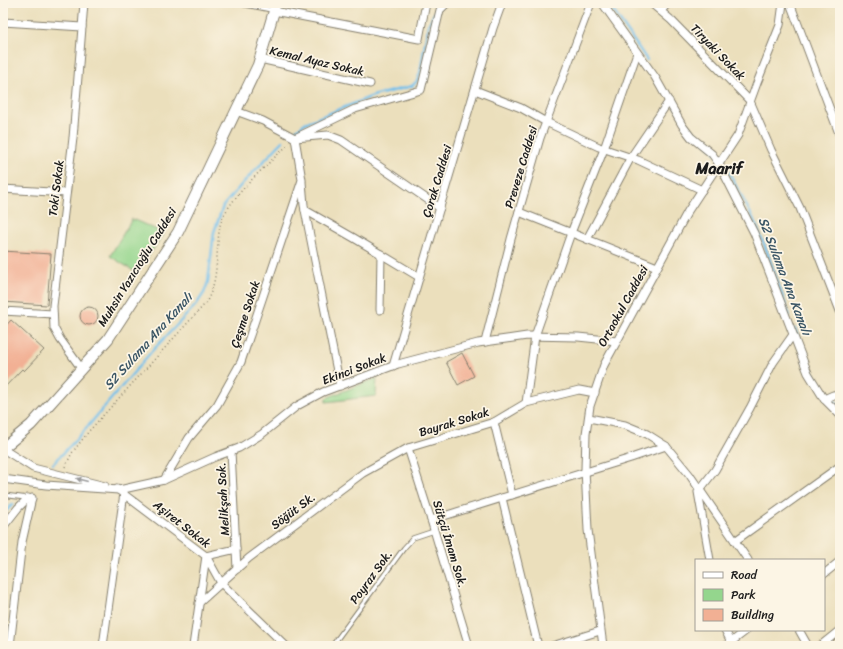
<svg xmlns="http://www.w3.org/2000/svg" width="843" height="649" viewBox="0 0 843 649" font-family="Sriracha,sans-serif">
<rect width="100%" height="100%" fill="#fcf5e5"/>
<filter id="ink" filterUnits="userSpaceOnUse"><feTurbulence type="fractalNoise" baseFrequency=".025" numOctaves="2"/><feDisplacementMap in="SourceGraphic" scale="8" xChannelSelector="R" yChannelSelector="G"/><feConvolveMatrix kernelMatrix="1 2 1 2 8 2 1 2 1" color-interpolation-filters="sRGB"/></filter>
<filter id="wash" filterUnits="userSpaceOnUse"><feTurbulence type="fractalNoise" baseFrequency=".012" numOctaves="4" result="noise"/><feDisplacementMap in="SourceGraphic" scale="16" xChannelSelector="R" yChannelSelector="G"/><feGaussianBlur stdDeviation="0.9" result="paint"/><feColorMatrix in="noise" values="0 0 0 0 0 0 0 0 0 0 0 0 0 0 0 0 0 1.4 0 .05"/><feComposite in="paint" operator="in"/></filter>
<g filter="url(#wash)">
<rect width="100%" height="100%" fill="#ebdfbc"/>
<!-- green -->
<g fill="#94d68d" stroke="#587954">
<polygon points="132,219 164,233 137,273 110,256"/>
<polygon points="377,378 376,396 326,402 326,398"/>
</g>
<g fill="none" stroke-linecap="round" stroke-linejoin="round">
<!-- stream -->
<g stroke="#72c0ec" stroke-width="2.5">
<polyline points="608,3 647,60"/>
<polyline points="674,104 688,126 713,149 718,155"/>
<polyline points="292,134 305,123 373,96 412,86 417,81 420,73 428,25 440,3"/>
<polyline points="725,165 753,218 766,249 789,315"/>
<path d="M795,329C803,351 810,376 827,393"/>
<polyline points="833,399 840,407"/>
<polyline points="53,464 83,432 152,351 196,305 204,293 208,282 214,232 223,206 242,184 283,141"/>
<polyline points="3,514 13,504"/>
</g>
</g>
<g id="blocks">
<!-- building -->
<g fill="#f2b094">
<polygon points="3,251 51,254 47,305 3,302"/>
<circle cx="89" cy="316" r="9"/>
<polygon points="11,320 44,350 24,371 22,369 3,389 3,352 6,348 3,345 3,329"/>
<polygon points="462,353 474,376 458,385 446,362"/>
</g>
</g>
</g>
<g filter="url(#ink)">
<use href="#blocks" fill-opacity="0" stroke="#847e6c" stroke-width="1"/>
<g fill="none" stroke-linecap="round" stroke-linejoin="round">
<defs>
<g id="service">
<polyline points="236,3 272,10"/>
<polyline points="3,495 27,498"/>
<polyline points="332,646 404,548 413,538 434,531"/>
</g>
<g id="minor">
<polyline points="602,3 655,77 682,125 691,137 712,154 719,164 754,233 808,373 824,399 840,415"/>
<polyline points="651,3 671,20 750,101 771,150 800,208 840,311"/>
<polyline points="790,3 840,136"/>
<polyline points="274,11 419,39 426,3"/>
<polyline points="661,11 668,3"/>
<polyline points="3,22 82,27"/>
<polyline points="260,59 370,84"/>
<polyline points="475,90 521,108 546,122 599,147 638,160 702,190"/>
<polyline points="236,111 263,121 295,138 328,135 341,140 440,208"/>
<polyline points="302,182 304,205 314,256 340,386"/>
<polyline points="3,189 66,193"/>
<polyline points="305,210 354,238 419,277"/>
<polyline points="519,212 657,267"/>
<polyline points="587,239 631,157 669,101"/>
<polyline points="380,310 381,254"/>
<polyline points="3,311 53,314"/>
<polyline points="485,342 511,239 540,138 591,3"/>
<polyline points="393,366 493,28 502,3"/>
<polyline points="81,368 60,339 54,328 53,306 73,138 84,3"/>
<polyline points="595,393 579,390 526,403 535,336 571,233 604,149 637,53"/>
<polyline points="824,399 833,395 840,394"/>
<polyline points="589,418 625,425 647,434 666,446 689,474 748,560"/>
<polyline points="494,422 512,495"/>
<polyline points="408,448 431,520 469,646"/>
<polyline points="3,449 33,468 105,486"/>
<polyline points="231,451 237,569"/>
<polyline points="3,479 46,485 119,490 164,480 215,457 239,448 262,434 297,406 323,392 398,364 478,343 527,336 578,337 617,341"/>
<polyline points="164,480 189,438 217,405 241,362 302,180 295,138 355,109 421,90 440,10 447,3"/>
<polyline points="117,489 206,556 221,583 286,646"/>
<polyline points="502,498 538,646"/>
<polyline points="431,520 631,458 666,446"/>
<polyline points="3,527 18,508 28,498"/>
<polyline points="735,541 840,466"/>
<polyline points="710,560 698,492 715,470 750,408 773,363 792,336"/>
<polyline points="824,574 840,561"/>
<polyline points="199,603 249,558 363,473 408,448 494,422 526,403"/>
<polyline points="725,630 731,642"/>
<polyline points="799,630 808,646"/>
<polyline points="10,646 22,542 32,498"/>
<polyline points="103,646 124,493"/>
<polyline points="193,646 206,556 236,549"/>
<polyline points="552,646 600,631"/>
<polyline points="603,646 588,530 585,469 586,434 590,406 604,365 688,211 738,135 757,83 780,25 783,3"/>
<polyline points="726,646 747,630"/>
<polyline points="820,646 840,630"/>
</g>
<polyline id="secondary" points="3,448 31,425 108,339 178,232 258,65 274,11 275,3"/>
</defs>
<!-- service casing -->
<use href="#service" stroke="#847e6c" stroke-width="5.5"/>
<!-- minor casing -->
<use href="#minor" stroke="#847e6c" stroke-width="9"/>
<!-- secondary casing -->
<use href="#secondary" stroke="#847e6c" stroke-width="12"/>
<!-- path -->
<path stroke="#847e6c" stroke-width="1.5" stroke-dasharray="1 3" stroke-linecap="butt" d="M65,467L72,453L89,431L205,304C220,281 215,253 220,226C225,201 269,163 289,144"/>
<!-- service -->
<use href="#service" stroke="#fff" stroke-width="3.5"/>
<!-- minor -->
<use href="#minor" stroke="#fff" stroke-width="7"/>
<!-- secondary -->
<use href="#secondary" stroke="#fff" stroke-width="10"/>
</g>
<!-- one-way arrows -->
<defs><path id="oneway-solid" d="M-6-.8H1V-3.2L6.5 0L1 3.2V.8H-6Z"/></defs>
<use fill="#999" href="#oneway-solid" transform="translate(82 480) rotate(-165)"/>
</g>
<g text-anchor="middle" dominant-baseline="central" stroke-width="3.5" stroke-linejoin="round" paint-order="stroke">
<!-- street labels -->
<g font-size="12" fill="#1c1c1c" stroke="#fcf5e5">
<text transform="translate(718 52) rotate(46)">Tiryaki Sokak</text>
<text transform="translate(317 61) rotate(13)">Kemal Ayaz Sokak</text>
<text transform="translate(521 167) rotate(-73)">Preveze Caddesi</text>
<text transform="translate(437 181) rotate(-73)">Çorak Caddesi</text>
<text transform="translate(56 188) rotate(-83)">Toki Sokak</text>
<text transform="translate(137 267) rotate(-58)">Muhsin Yazıcıoğlu Caddesi</text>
<text transform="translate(623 306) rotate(-61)">Ortaokul Caddesi</text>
<text transform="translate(245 314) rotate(-72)">Çeşme Sokak</text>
<text transform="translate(354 369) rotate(-21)">Ekinci Sokak</text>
<text transform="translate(454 422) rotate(-17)">Bayrak Sokak</text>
<text transform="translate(223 499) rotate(-93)">Melikşah Sok.</text>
<text transform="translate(293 511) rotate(-37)">Söğüt Sk.</text>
<text transform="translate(182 524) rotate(38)">Aşiret Sokak</text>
<text transform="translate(450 544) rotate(73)">Sütçü İmam Sok.</text>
<text transform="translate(371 577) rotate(-54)">Poyraz Sok.</text>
</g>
<!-- water labels -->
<g font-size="13" font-style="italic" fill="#3a5565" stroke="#fcf5e5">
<text transform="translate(785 276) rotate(69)">S2 Sulama Ana Kanalı</text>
<text transform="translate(148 341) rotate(-48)">S2 Sulama Ana Kanalı</text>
</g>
<!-- district labels -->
<g font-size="16" font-weight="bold" fill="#1c1c1c" stroke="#fcf5e5">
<text x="719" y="168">Maarif</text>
</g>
</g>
<!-- margin -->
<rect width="843" height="649" fill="none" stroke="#fcf5e5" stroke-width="16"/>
<!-- legend -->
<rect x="695" y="559" width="130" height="72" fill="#fcf5e5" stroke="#a29e95"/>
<rect x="703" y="572" width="20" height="6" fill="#ffffff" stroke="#a29e95"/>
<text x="731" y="579" font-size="12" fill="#1c1c1c">Road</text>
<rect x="703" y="589" width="20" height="12" fill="#94d68d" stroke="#a29e95"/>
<text x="731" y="599" font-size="12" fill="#1c1c1c">Park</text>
<rect x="703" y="609" width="20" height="12" fill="#f2b094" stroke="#a29e95"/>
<text x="731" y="619" font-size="12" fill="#1c1c1c">Building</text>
</svg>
